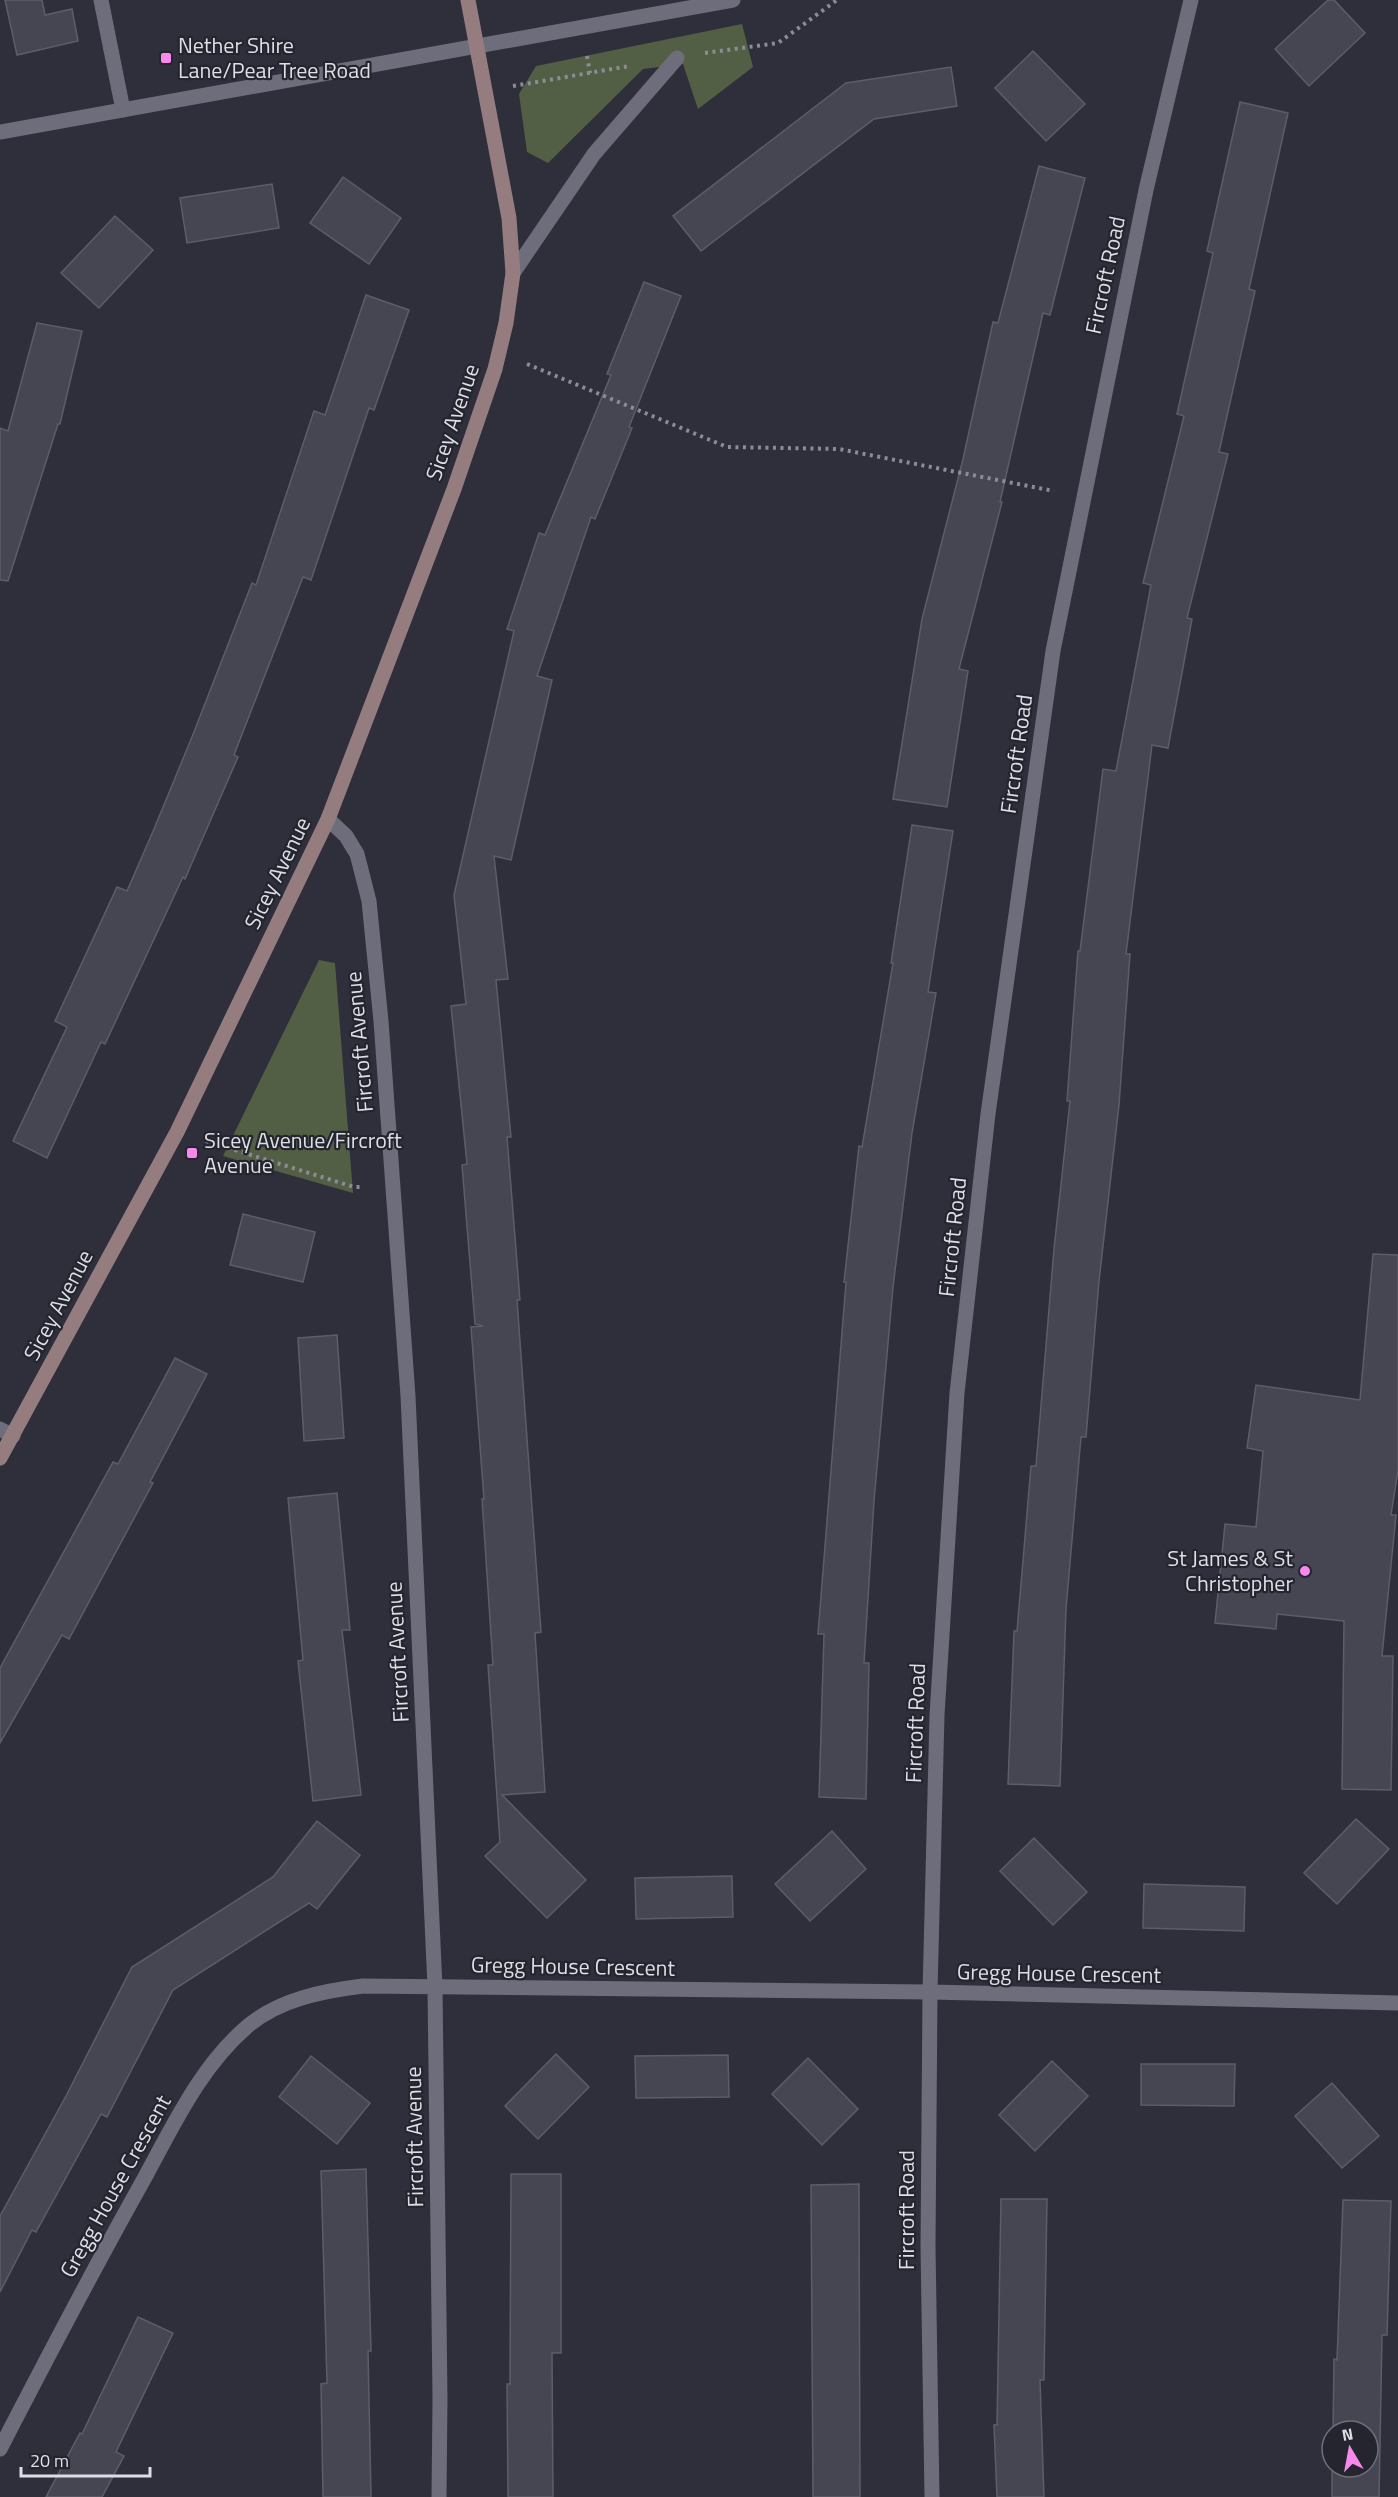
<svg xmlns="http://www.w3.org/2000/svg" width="1398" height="2497" viewBox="0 0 1398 2497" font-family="'Titillium Web',sans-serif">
<rect width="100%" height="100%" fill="#2f2e3b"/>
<!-- green -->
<g fill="#535f44">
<polygon points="742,24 753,67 698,109 683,64 643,69 548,163 527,152 519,94 536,66"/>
<polygon points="319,960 335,963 353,1193 223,1156"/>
</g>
<!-- building -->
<g fill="#464653" stroke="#5d5d6a" stroke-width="1.5">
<polygon points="5,0 42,0 45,15 72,9 78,41 17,55"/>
<polygon points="1328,0 1334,0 1365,33 1309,86 1275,49"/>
<polygon points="1033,51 1085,104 1046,141 995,88"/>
<polygon points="951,67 957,106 874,119 701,251 673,216 846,83"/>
<polygon points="1240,102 1288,113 1249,289 1255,291 1219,452 1228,454 1187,618 1192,619 1168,748 1152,745 1126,954 1130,954 1119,1105 1099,1281 1086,1437 1081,1437 1066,1609 1060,1786 1008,1784 1014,1631 1017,1631 1031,1466 1036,1466 1054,1249 1070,1101 1067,1101 1078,951 1080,951 1103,769 1116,771 1151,585 1143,583 1184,416 1177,414 1213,253 1207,251"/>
<polygon points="1039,166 1085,178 1050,315 1043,313 1000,502 1002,502 959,669 968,671 947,807 893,799 922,619 963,459 993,322 998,323"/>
<polygon points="343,177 401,218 369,264 310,223"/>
<polygon points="272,184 279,228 187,243 180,198"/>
<polygon points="115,216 153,250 99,308 61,273"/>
<polygon points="644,282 681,296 629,427 632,428 595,519 591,517 537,676 552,680 511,860 494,856 508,979 496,980 511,1137 507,1137 520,1300 517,1300 541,1632 535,1633 545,1792 502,1795 586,1880 547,1918 485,1856 500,1842 488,1665 493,1665 482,1499 484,1499 471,1327 483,1326 475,1324 462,1165 467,1164 451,1006 466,1004 454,895 514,631 507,629 539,533 545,535 611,375 607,374"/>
<polygon points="366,295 409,310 374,410 369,408 311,580 303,577 234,755 238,757 185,879 183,877 105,1044 101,1042 47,1158 13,1141 67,1027 55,1021 117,887 127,891 154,829 192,737 252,583 256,585 314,411 325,415"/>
<polygon points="37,323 82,331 60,424 58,424 8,581 0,580 0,428 8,431"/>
<polygon points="912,825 953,831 928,992 936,993 912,1133 893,1287 874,1501 864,1663 869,1663 866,1799 819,1797 824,1634 818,1634 846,1282 844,1282 859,1146 862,1147 893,963 891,963"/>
<polygon points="243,1214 315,1232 303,1282 230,1265"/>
<polygon points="1373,1254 1398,1255 1398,1470 1391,1515 1396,1515 1382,1656 1393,1656 1391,1790 1342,1789 1344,1621 1277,1614 1276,1629 1215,1623 1225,1524 1256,1527 1263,1451 1247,1448 1256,1385 1360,1400"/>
<polygon points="337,1335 344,1438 304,1441 298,1338"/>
<polygon points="175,1358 207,1374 150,1482 153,1483 69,1639 62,1635 0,1743 0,1668 113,1462 118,1464"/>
<polygon points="337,1493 350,1630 342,1630 361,1795 313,1801 298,1661 303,1660 288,1498"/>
<polygon points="1356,1819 1389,1849 1337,1904 1304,1873"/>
<polygon points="317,1821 360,1855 317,1909 309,1903 173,1990 107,2117 101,2114 36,2232 32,2230 0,2292 0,2216 66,2096 132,1967 273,1877"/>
<polygon points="832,1831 866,1869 810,1921 775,1884"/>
<polygon points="1034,1838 1087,1892 1053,1925 1000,1871"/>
<polygon points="732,1876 733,1917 636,1919 635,1878"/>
<polygon points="1144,1884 1245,1887 1244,1931 1143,1928"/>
<polygon points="556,2054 589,2087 538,2139 505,2106"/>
<polygon points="728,2055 729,2097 636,2098 635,2056"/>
<polygon points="311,2056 370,2103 337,2144 279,2097"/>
<polygon points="808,2058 858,2109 822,2145 772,2094"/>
<polygon points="1052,2061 1088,2096 1035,2151 999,2115"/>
<polygon points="1141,2064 1235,2064 1234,2106 1141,2105"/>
<polygon points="1332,2083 1379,2136 1342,2168 1295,2116"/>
<polygon points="366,2169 371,2351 368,2351 371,2497 323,2497 321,2384 327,2383 321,2171"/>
<polygon points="511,2174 561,2174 561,2353 552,2353 553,2497 508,2497 507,2384 510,2384"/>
<polygon points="859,2184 860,2497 813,2497 811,2185"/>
<polygon points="1001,2199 1047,2199 1044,2380 1040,2380 1044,2497 997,2497 994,2425 997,2425"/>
<polygon points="1343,2200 1391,2201 1387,2335 1382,2335 1379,2497 1332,2497 1332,2467 1368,2467 1368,2431 1333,2431 1334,2359 1337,2360"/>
<polygon points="138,2317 173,2333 116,2452 124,2456 102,2497 46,2497 80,2433 82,2434"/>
</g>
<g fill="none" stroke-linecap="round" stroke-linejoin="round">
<!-- path -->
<g stroke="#8c8c96" stroke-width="4" stroke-dasharray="3 4.5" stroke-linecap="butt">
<polyline points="705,53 778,43 837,0"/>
<polyline points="587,56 590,73"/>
<polyline points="513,86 630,66"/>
<polyline points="527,364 727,447 839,449 1054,491"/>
<polyline points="206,1141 354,1187 363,1187"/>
</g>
<!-- lane -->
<polyline stroke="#6d6d7b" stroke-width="15" points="101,0 123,110"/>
<!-- street -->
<g stroke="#6d6d7b" stroke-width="15">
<polyline points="0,132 733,0"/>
<polyline points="513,273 594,154 677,58"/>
<polyline points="328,819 346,836 357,854 369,901 381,1021 408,1396 435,1987 440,2399 439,2497"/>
<polyline points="0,1429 13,1436"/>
<path d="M0,2449C47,2358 94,2268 144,2179C173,2126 201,2065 249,2025C281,1999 323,1991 363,1986L930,1992L1398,2003"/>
<polyline points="932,2497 928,2246 930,1992 937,1715 957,1393 988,1114 1053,651 1146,190 1191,0"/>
</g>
<!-- secondary -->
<polyline stroke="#957c7f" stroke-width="15" points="0,1458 177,1132 328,819 454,489 495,369 506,323 513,273 509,218 468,0"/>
</g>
<!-- markers -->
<g fill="#f888eb" stroke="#252530" stroke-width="2">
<rect x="160" y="52" width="12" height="12" rx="3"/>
<rect x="186" y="1147" width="12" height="12" rx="3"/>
<circle cx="1305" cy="1571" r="6"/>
</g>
<g text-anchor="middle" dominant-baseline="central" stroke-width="4.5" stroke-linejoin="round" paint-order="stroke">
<!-- poi labels -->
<g font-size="22" fill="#dedee6" stroke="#252530" text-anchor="start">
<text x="178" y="45">Nether Shire<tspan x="178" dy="25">Lane/Pear Tree Road</tspan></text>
<text x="204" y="1140">Sicey Avenue/Fircroft<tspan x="204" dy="25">Avenue</tspan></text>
<text x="1293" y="1558" text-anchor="end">St James &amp; St<tspan x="1293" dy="25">Christopher</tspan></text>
</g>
<!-- street labels -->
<g font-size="22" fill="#dedee6" stroke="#252530">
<text transform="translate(1105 275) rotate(-78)">Fircroft Road</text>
<text transform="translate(452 422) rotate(-71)">Sicey Avenue</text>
<text transform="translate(1016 754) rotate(-82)">Fircroft Road</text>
<text transform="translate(277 873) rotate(-64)">Sicey Avenue</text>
<text transform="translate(359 1042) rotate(-95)">Fircroft Avenue</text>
<text transform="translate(952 1237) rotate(-84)">Fircroft Road</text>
<text transform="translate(58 1305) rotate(-62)">Sicey Avenue</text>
<text transform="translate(397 1652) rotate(-93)">Fircroft Avenue</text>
<text transform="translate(915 1723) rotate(-88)">Fircroft Road</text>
<text transform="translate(573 1966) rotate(1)">Gregg House Crescent</text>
<text transform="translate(1059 1973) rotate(1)">Gregg House Crescent</text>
<text transform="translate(414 2137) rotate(-91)">Fircroft Avenue</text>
<text transform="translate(115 2186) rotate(-61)">Gregg House Crescent</text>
<text transform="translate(906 2210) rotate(-90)">Fircroft Road</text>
</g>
</g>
<!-- north arrow -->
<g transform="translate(1350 2449) rotate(350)"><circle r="28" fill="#252530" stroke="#6f6f79" stroke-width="1.5"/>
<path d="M0-4.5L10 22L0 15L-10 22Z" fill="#f888eb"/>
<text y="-9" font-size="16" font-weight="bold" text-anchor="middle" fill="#dedee6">N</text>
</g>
<!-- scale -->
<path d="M21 2467v9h129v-9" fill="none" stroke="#dedee6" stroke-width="3"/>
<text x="30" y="2467" font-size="18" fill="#dedee6" stroke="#252530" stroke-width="4.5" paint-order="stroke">20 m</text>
</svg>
